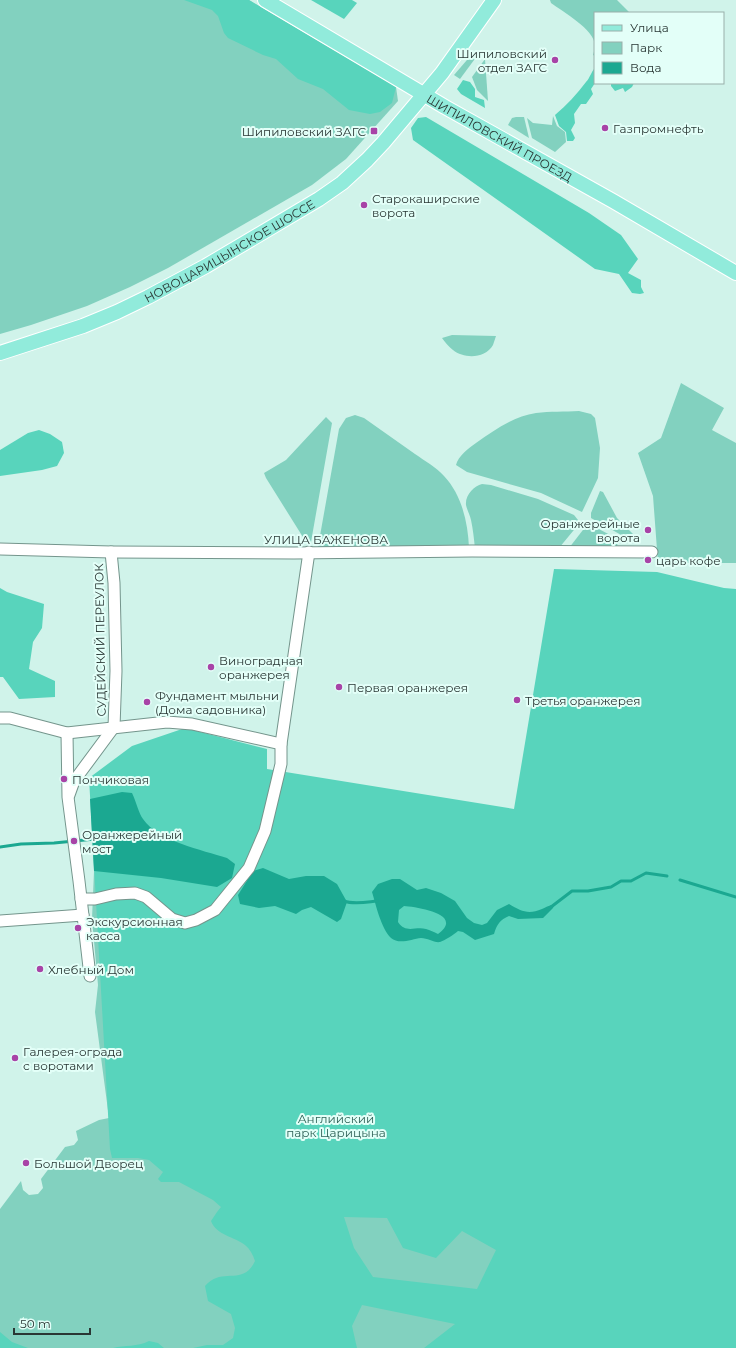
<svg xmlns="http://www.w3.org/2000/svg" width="736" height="1348" viewBox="0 0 736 1348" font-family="Montserrat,sans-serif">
<rect width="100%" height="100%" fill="#d0f3ea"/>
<!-- green -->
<g fill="#82d1bf">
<polygon points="0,0 249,0 396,87 398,101 346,159 312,185 168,268 130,287 87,306 31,325 0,334"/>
<path d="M550,0H617L630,13H595V56L593,55C594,52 595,48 595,45C594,29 563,12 551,3Z"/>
<polygon points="473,53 477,56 460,79 454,75"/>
<polygon points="485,59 488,101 477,90 472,77"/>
<polygon points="553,116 557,126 565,132 566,142 555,152 532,138 527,118 533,123 552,125"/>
<polygon points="516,117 524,117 529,138 508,125 512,118"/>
<path d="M452,335L496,336C495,339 494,342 493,345C485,359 464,359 453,350C449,347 445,342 442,338Z"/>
<polygon points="681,383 724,408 712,430 736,443 736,563 658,563 653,496 638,453 661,438"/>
<path d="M579,411L591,414L595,418L600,448L598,478L582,512L541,493L467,472L456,465C458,456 469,448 476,443C494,430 514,416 536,413C550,411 565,412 579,411Z"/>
<path d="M355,415L364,418C381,430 398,442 415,454C425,461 436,467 444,476C462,495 468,523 469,548L318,547L339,429L346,418Z"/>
<polygon points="326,417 332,423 311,542 306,542 266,478 264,473 286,460"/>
<path d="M482,484L491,485L538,499L574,515L578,520V525L559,548L475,549C474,539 473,529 471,520C470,515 467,510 466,505C465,495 474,486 482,484Z"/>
<polygon points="600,491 603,492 617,518 634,535 632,537 631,539 623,536 591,518 591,513"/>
<polygon points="589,524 618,539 617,548 569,548 586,526"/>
<polygon points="93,838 736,1348 0,1348 0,1209 21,1181 23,1190 29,1195 38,1194 43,1188 41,1179 65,1147 74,1145 78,1140 76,1131 99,1120 109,1118 95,1012 98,985 92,919 94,871"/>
</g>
<!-- forest -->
<g fill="#58d4bc" fill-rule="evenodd">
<polygon points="184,0 249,0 396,87 392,103 380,112 370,114 349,110 323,89 298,79 276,59 263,55 228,38 224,33 218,16 212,10"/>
<polygon points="311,0 352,0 357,3 344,19"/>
<path d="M595,68V83L591,89L593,94L586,104H581L574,114L575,123L571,130L575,138L573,141H567L566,132L559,126L555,115C567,105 577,94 586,82C590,78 591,72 595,68Z"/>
<polygon points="463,80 470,82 475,89 475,97 484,100 485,108 461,94 457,89"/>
<polygon points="611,83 634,83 632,87 625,92 623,88 615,91 611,86"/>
<polygon points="426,117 589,213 621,235 638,259 628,273 641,280 641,287 644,293 640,294 632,293 619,274 595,269 413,140 411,128 418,118"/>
<polygon points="39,430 50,434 62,442 64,453 57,466 42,470 0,476 0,450 28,433"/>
<path d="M554,569L657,572L724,588L736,589V1348H424L455,1324L362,1305L352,1326L357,1348H193L207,1345H223L233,1338L235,1328L231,1314L208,1301L205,1286C222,1266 243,1287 255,1261C253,1255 250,1249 245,1245C235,1237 216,1235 211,1221L217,1212L221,1207L213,1200L179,1182H161L158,1179L163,1172L149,1160L138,1158H112L110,1149L89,778L132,746L185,728L267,749V769L514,809ZM344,1217L387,1218L403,1248L436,1258L462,1231L496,1250L477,1289L373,1277L354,1248Z"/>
<polygon points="0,588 7,592 44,604 42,628 33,642 29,669 55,681 55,697 19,699 3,677 0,677"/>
<polygon points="0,1332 12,1342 28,1348 0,1348"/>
<path d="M149,1341L158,1343L164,1348H113C125,1345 137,1347 149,1341Z"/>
</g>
<!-- water -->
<g fill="#1ba891" fill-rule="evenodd">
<path d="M122,792L132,793C136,801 139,814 143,819C158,841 202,850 227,858L235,864L232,878L217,887L161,878L94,871L90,799Z"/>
<polygon points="263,868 289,879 306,876 324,876 337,884 347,902 341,919 337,922 311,907 302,910 296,914 275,906 259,908 240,904 238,895 253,871"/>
<path d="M392,879H400L417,890L426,888L441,893L455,901L467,918L474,923L482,925L487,923L497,910L509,904C521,911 528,915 542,909C547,907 549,905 554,905L553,908L543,918L518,919L509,916C500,920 497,924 494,934L475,940L463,932L458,931C455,934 444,941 440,942C434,943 428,938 421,938C412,939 399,945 391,938C381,928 376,905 372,892L378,884ZM404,906C417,907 465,914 438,934C434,932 430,930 426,929C415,926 406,934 398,922L399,910Z"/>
</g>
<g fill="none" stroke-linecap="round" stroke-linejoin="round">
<!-- stream -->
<g stroke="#1ba891" stroke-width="3">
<polyline points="0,847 21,844 54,843 95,839"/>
<polyline points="680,880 736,897"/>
<path d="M344,901C354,905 367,902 377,901"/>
<polyline points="551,907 572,891 588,891 611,887 621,881 631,881 646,873 667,876"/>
</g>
<defs>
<g id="minor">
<polyline points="0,549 111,552 294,553 472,551 652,552"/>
<polyline points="0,718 10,718 67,733 167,722 192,724 281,744"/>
<polyline points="67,733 68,797 79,881 90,976"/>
<polyline points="69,795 74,781 114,727 116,671 114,583 111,552"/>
<polyline points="81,899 95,899 116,894 135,893 146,897 172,919 185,923 196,920 215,910 249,868 265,831 281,764 281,744 309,552"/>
<polyline points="0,921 83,915"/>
</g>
<g id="major">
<path id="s1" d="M265,0L445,107L613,201L736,273"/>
<path id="s2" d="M0,353L83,326L117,312L148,297L206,266L319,199L342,183L367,160L383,143L442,73L494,0"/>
</g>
</defs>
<!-- minor casing -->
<use href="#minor" stroke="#74958c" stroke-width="13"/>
<!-- major casing -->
<use href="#major" stroke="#fff" stroke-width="16"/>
<!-- minor -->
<use href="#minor" stroke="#fff" stroke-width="11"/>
<!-- major -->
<use href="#major" stroke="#91ebdb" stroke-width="14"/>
</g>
<!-- markers -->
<g fill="#a843a7" stroke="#e3fff8" stroke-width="1.5">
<circle cx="555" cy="60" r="4"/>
<circle cx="605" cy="128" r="4"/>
<rect x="370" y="127" width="8" height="8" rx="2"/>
<circle cx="364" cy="205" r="4"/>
<circle cx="648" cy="530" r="4"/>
<circle cx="648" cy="560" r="4"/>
<circle cx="211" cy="667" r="4"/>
<circle cx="339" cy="687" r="4"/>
<circle cx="517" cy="700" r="4"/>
<circle cx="147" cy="702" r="4"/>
<circle cx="64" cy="779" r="4"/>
<circle cx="74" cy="841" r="4"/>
<circle cx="78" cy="928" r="4"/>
<circle cx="40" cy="969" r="4"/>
<circle cx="15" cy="1058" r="4"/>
<circle cx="26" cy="1163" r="4"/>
</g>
<g text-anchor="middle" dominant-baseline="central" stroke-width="4" stroke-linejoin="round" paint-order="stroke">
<!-- poi labels -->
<g font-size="12" fill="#293734" stroke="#e3fff8" text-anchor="start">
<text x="547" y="53" text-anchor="end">Шипиловский<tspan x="547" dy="14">отдел ЗАГС</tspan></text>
<text x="613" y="128">Газпромнефть</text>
<text x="366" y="131" text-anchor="end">Шипиловский ЗАГС</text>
<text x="372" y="198">Старокаширские<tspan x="372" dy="14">ворота</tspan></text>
<text x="640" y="523" text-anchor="end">Оранжерейные<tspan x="640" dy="14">ворота</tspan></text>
<text x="656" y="560">царь кофе</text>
<text x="219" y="660">Виноградная<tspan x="219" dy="14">оранжерея</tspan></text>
<text x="347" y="687">Первая оранжерея</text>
<text x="155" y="695">Фундамент мыльни<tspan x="155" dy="14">(Дома садовника)</tspan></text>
<text x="525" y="700">Третья оранжерея</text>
<text x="72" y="779">Пончиковая</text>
<text x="82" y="834">Оранжерейный<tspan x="82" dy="14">мост</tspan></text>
<text x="86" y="921">Экскурсионная<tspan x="86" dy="14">касса</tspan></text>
<text x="48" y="969">Хлебный Дом</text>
<text x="23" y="1051">Галерея-ограда<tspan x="23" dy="14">с воротами</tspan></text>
<text x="34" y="1163">Большой Дворец</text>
</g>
<!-- street labels -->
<g font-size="12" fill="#293734" stroke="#e3fff8">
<text stroke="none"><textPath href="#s1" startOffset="272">ШИПИЛОВСКИЙ ПРОЕЗД</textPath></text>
<text stroke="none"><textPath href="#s2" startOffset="252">НОВОЦАРИЦЫНСКОЕ ШОССЕ</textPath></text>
<text x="326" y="539">УЛИЦА БАЖЕНОВА</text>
<text transform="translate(100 640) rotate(-91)">СУДЕЙСКИЙ ПЕРЕУЛОК</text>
</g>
<!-- park labels -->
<g font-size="12" fill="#2f6257" stroke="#e3fff8">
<text x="336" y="1118">Английский<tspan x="336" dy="14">парк Царицына</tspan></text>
</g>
</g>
<!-- legend -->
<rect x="594" y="12" width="130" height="72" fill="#e3fff8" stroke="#99afaa"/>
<rect x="602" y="25" width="20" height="6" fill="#91ebdb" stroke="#99afaa"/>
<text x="630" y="32" font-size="12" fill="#293734">Улица</text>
<rect x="602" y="42" width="20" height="12" fill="#82d1bf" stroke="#99afaa"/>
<text x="630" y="52" font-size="12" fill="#293734">Парк</text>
<rect x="602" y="62" width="20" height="12" fill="#1ba891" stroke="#99afaa"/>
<text x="630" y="72" font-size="12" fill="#293734">Вода</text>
<!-- scale -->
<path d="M14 1328v6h76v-6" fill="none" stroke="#293734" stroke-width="2"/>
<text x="20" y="1328" font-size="12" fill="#293734" stroke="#e3fff8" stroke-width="3" paint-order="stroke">50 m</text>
</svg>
